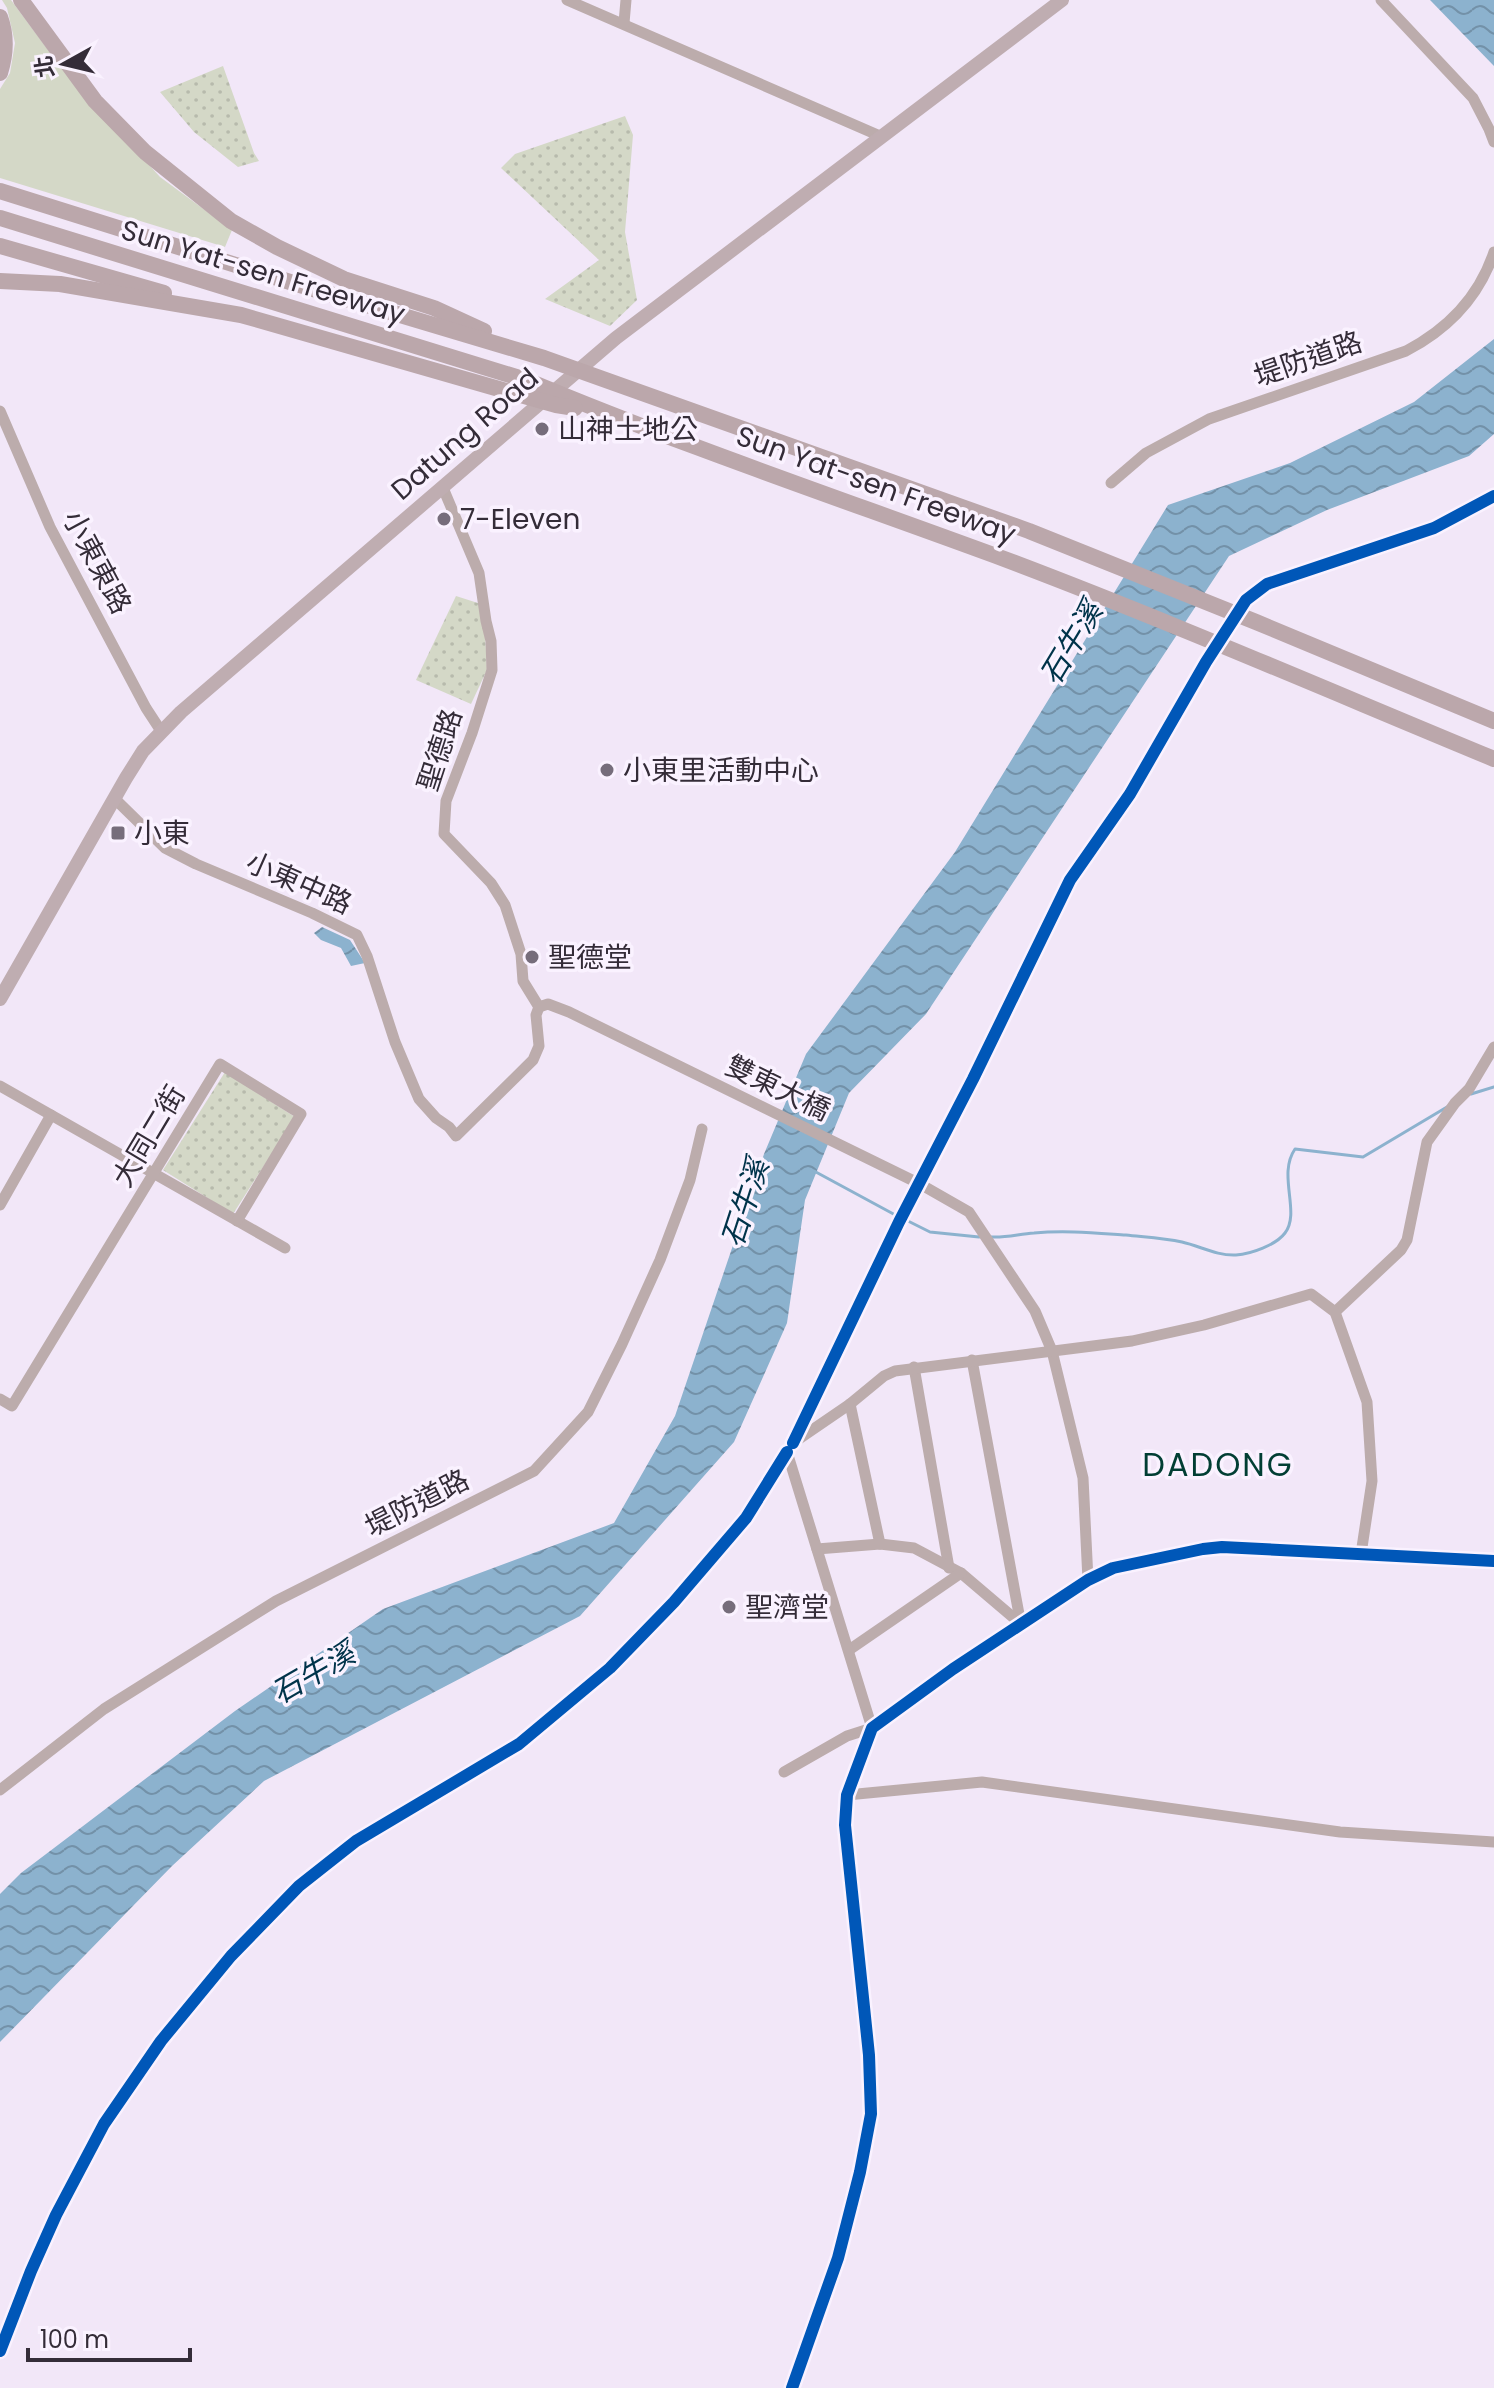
<svg xmlns="http://www.w3.org/2000/svg" width="1494" height="2388" viewBox="0 0 1494 2388" font-family="Poppins,'Noto Sans TC',sans-serif">
<defs>
<pattern id="park-dots" width="8" height="8" patternUnits="userSpaceOnUse" patternTransform="scale(2)"><rect width="8" height="8" fill="#d4d8c7"/><path d="M2 2h.1M6 6h.1" fill="none" stroke="#b7baac" stroke-width="1.8" stroke-linecap="round"/></pattern>
<pattern id="water-waves" width="16" height="10" patternUnits="userSpaceOnUse" patternTransform="scale(2)"><rect width="16" height="10" fill="#8cb2ce"/><path d="M0 5q4-4 8 0t8 0" fill="none" stroke="#7391a8"/></pattern>
</defs>
<rect width="100%" height="100%" fill="#f2e7f8"/>
<!-- grass -->
<polygon fill="#d4d8c7" points="2,0 11,0 60,66 160,177 232,230 225,247 0,178 0,89 10,73 15,43 7,8"/>
<!-- park -->
<g fill="url(#park-dots)">
<polygon points="223,66 254,153 259,161 238,167 194,132 160,92"/>
<polygon points="625,116 633,135 625,232 637,300 610,326 545,299 599,260 501,168 515,154"/>
<polygon points="456,596 481,604 485,632 487,670 471,704 416,680"/>
<polygon points="225,1072 295,1117 233,1214 163,1170"/>
</g>
<!-- water -->
<g fill="url(#water-waves)">
<polygon points="1430,0 1494,0 1494,66"/>
<polygon points="1494,339 1494,434 1469,456 1327,510 1229,556 926,1014 849,1093 805,1200 787,1323 734,1442 580,1616 264,1781 172,1866 0,2042 0,1894 21,1873 235,1711 383,1609 614,1523 675,1416 764,1154 806,1054 955,852 1168,505 1290,463 1414,402"/>
<polygon points="322,927 350,940 365,963 351,966 341,948 321,940 314,933"/>
</g>
<g fill="none" stroke-linecap="round" stroke-linejoin="round">
<!-- stream -->
<g stroke="#8cb2ce" stroke-width="3">
<polyline points="1471,1094 1494,1087"/>
<polyline points="814,1171 899,1217"/>
<polyline points="906,1220 930,1232 979,1237"/>
<path d="M991,1237C1006,1238 1019,1234 1034,1233C1065,1230 1096,1233 1126,1235C1144,1237 1164,1238 1182,1242C1200,1246 1217,1256 1236,1255C1251,1254 1276,1245 1285,1233C1301,1212 1277,1175 1295,1149L1363,1157L1447,1107"/>
</g>
<!-- minor -->
<g stroke="#bcacac" stroke-width="11">
<polyline points="567,0 880,136"/>
<polyline points="1381,0 1473,98 1489,129 1494,142"/>
<polyline points="624,23 626,0"/>
<polyline points="0,411 50,527 146,708 161,731"/>
<path d="M1111,483L1146,453L1209,419L1406,351C1448,329 1479,297 1494,252"/>
<polyline points="443,488 479,573 486,621 491,641 492,670 472,733 446,801 444,834 491,883 505,905 521,954 523,981 539,1007"/>
<polyline points="115,799 165,848 196,864 312,913 357,935 367,956 395,1042 419,1099 436,1118 449,1127 456,1136 533,1060 539,1046 536,1015 539,1007"/>
<polyline points="539,1007 548,1004 569,1012 920,1184 969,1212 1035,1311 1052,1351 1083,1478 1088,1580"/>
<polyline points="0,1086 285,1248"/>
<polyline points="0,1205 51,1115"/>
<polyline points="1335,1312 1401,1250 1407,1240 1427,1142 1455,1103 1469,1089 1494,1047"/>
<polyline points="972,1360 1021,1625"/>
<polyline points="914,1367 949,1568"/>
<polyline points="0,1399 12,1406 220,1064 301,1114 237,1221"/>
<polyline points="850,1404 880,1544"/>
<polyline points="793,1443 899,1222 973,1079 1070,880 1130,794 1206,662 1246,600 1267,584 1434,528 1494,496"/>
<polyline points="817,1549 880,1544 914,1548 961,1573 1021,1624"/>
<polyline points="849,1650 961,1573"/>
<polyline points="784,1772 847,1736 872,1728 787,1452 793,1443 850,1404 884,1376 895,1371 1132,1341 1204,1325 1311,1294 1335,1312 1367,1402 1372,1481 1361,1554"/>
<polyline points="0,1790 104,1709 276,1601 534,1471 588,1412 622,1344 660,1260 690,1180 702,1129"/>
<polyline points="847,1795 982,1782 1340,1832 1494,1842"/>
<polyline points="0,2351 31,2271 56,2215 104,2124 161,2041 231,1956 299,1886 356,1841 519,1744 610,1668 674,1602 746,1518 787,1452"/>
<polyline points="792,2388 838,2258 860,2172 871,2114 869,2055 845,1825 847,1795 872,1728 953,1669 1088,1580 1113,1568 1203,1549 1222,1547 1494,1561"/>
</g>
<!-- major -->
<polyline stroke="#bfadb1" stroke-width="14" points="0,999 126,778 143,751 181,712 616,338 1062,0"/>
<!-- highway -->
<g stroke="#bba7ab" stroke-width="16">
<polyline points="21,0 95,101 145,152 231,221 277,247 344,279 434,308 484,331"/>
<path d="M0,17C7,36 6,54 0,73"/>
<polyline points="0,191 290,282 544,358 1029,531 1256,622 1494,721"/>
<path d="M0,218L526,380C684,446 847,501 1007,560C1171,622 1332,692 1494,759"/>
<polyline points="0,246 164,293"/>
<polyline points="0,281 60,284 241,315 506,391 556,405 575,408"/>
</g>
<defs>
<g id="cycleway">
<polyline points="793,1443 899,1222 973,1079 1070,880 1130,794 1206,662 1246,600 1267,584 1434,528 1494,496"/>
<polyline points="0,2351 31,2271 56,2215 104,2124 161,2041 231,1956 299,1886 356,1841 519,1744 610,1668 674,1602 746,1518 787,1452"/>
<polyline points="792,2388 838,2258 860,2172 871,2114 869,2055 845,1825 847,1795 872,1728 953,1669 1088,1580 1113,1568 1203,1549 1222,1547 1494,1561"/>
</g>
</defs>
<!-- cycleway casing -->
<use href="#cycleway" stroke="#faf2ff" stroke-width="17"/>
<!-- cycleway -->
<use href="#cycleway" stroke="#0057b8" stroke-width="12"/>
</g>
<!-- markers -->
<g fill="#766d7b" stroke="#faf2ff" stroke-width="3">
<circle cx="542" cy="429" r="8"/>
<circle cx="444" cy="519" r="8"/>
<circle cx="607" cy="770" r="8"/>
<rect x="110" y="825" width="16" height="16" rx="4"/>
<circle cx="532" cy="957" r="8"/>
<circle cx="729" cy="1607" r="8"/>
</g>
<g text-anchor="middle" dominant-baseline="central" stroke-width="7" stroke-linejoin="round" paint-order="stroke">
<!-- street labels -->
<g font-size="28" fill="#342c38" stroke="#faf2ff">
<text transform="translate(263 272) rotate(17)">Sun Yat-sen Freeway</text>
<text transform="translate(1308 359) rotate(-19)">堤防道路</text>
<text transform="translate(465 434) rotate(-41)">Datung Road</text>
<text transform="translate(876 485) rotate(20)">Sun Yat-sen Freeway</text>
<text transform="translate(97 562) rotate(62)">小東東路</text>
<text transform="translate(440 750) rotate(-72)">聖德路</text>
<text transform="translate(299 883) rotate(24)">小東中路</text>
<text transform="translate(778 1088) rotate(26)">雙東大橋</text>
<text transform="translate(149 1136) rotate(-59)">大同二街</text>
<text transform="translate(417 1503) rotate(-27)">堤防道路</text>
</g>
<!-- poi labels -->
<g font-size="28" fill="#342c38" stroke="#faf2ff" text-anchor="start">
<text x="558" y="429">山神土地公</text>
<text x="460" y="519">7-Eleven</text>
<text x="623" y="770">小東里活動中心</text>
<text x="134" y="833">小東</text>
<text x="548" y="957">聖德堂</text>
<text x="745" y="1607">聖濟堂</text>
</g>
<!-- water labels -->
<g font-size="30" font-style="italic" fill="#00334a" stroke="#faf2ff">
<text transform="translate(1071 643) rotate(-59)">石牛溪</text>
<text transform="translate(745 1203) rotate(-72)">石牛溪</text>
<text transform="translate(313 1673) rotate(-30)">石牛溪</text>
</g>
<!-- quarter labels -->
<g font-size="32" letter-spacing="2" fill="#023f34" stroke="#faf2ff">
<text x="1218" y="1464">DADONG</text>
</g>
</g>
<!-- north arrow -->
<g transform="translate(64 64) rotate(262)" stroke="#faf2ff" stroke-width="6" paint-order="stroke">
<path d="M0-6L14 30L0 20L-14 30Z" fill="#342c38"/>
<text y="-12" font-size="22" font-weight="bold" text-anchor="middle" fill="#342c38">北</text>
</g>
<!-- scale -->
<path d="M28 2348v12h162v-12" fill="none" stroke="#342c38" stroke-width="4"/>
<text x="40" y="2348" font-size="24" fill="#342c38" stroke="#faf2ff" stroke-width="6" paint-order="stroke">100 m</text>
</svg>
